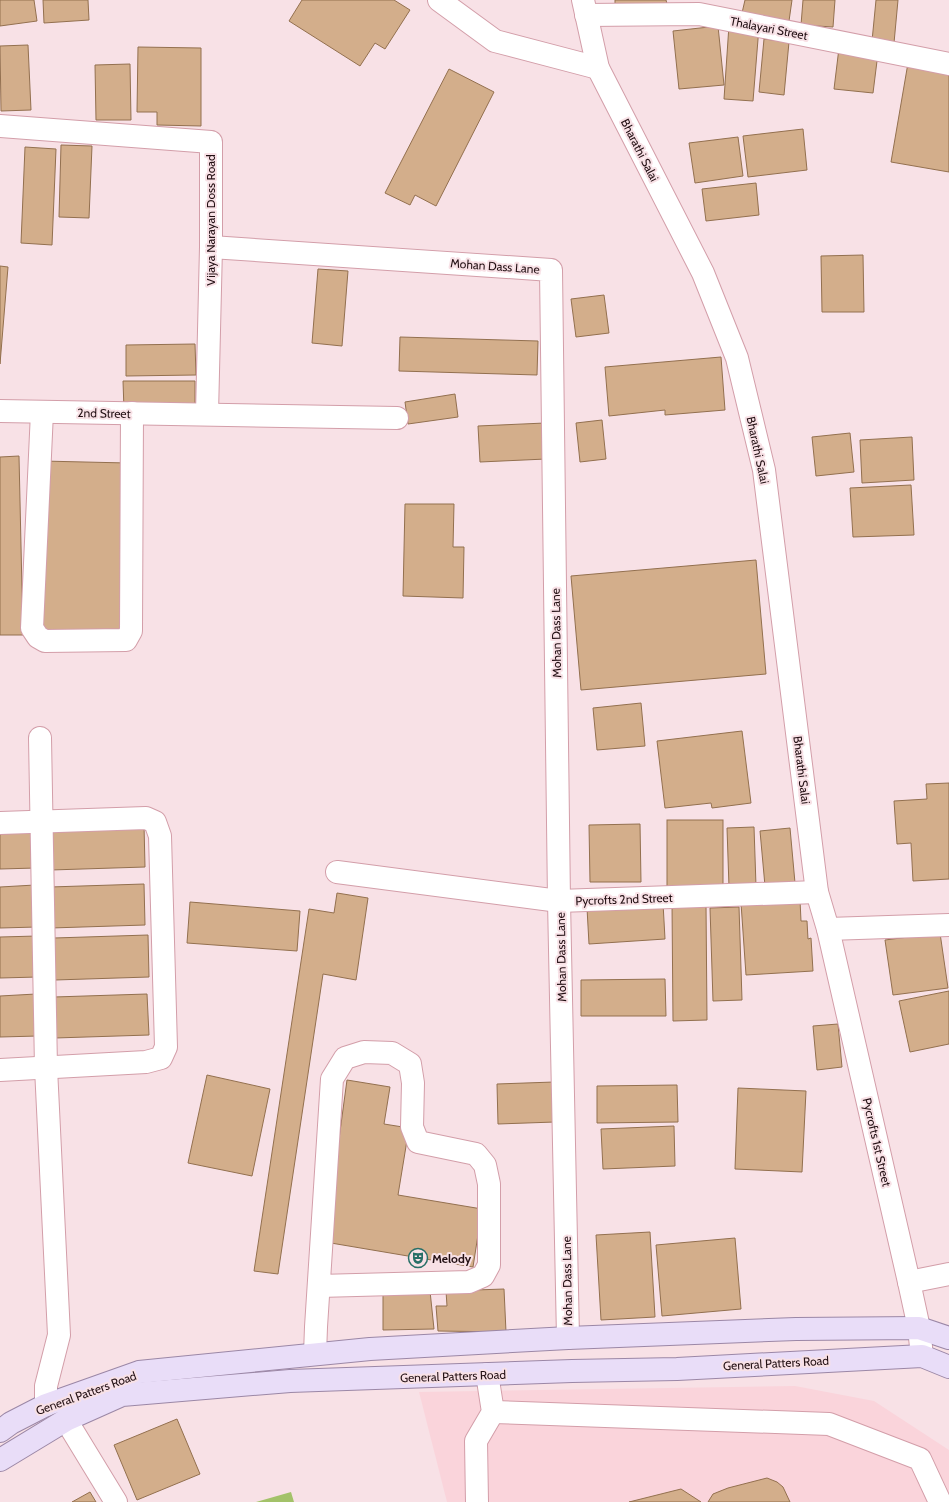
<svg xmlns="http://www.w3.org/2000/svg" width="949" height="1502" viewBox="0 0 949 1502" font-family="Cabin,sans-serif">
<rect width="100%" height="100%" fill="#f8e1e6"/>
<!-- built -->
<polygon fill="#fad4db" points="795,1386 874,1401 949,1450 949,1502 447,1502 419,1392"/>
<!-- green -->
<polygon fill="#a3c269" points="291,1492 294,1502 256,1502"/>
<!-- building -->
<g fill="#d3ae8b" stroke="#93704f">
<polygon points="0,0 34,0 37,21 0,26"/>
<polygon points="43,0 88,0 89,20 44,23"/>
<polygon points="302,0 394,0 410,10 385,49 375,43 360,66 289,21"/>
<polygon points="615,0 666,0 667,4 615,6"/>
<polygon points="745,0 792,0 789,21 742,13"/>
<polygon points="803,0 835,0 833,27 801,25"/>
<polygon points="876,0 898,0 894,43 872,41"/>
<polygon points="729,25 759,27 753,101 724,99"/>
<polygon points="718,26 724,85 679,89 673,31"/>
<polygon points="764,39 789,42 784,95 759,92"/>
<polygon points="28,45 31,110 1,111 0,46"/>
<polygon points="138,47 201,48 201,126 157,125 157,112 137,112"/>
<polygon points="839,48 878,53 873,93 834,89"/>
<polygon points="908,63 949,70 949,172 891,162"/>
<polygon points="130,64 131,120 96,120 95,65"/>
<polygon points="449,69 494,92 436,206 415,195 410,205 385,193"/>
<polygon points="803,129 807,170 748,177 743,136"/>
<polygon points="738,137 743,176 695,183 689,143"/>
<polygon points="61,145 92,146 89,218 59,217"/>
<polygon points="25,147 56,149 52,245 21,243"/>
<polygon points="756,183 759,215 706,221 702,189"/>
<polygon points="863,255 864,312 822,312 821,256"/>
<polygon points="0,266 8,267 0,364"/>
<polygon points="318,269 348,271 342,346 312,343"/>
<polygon points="604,295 609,333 576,337 571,299"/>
<polygon points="400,337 538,341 537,375 399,371"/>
<polygon points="195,344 196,375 126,376 126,345"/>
<polygon points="721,357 725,410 665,415 665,410 609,416 605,367"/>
<polygon points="123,381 195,381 195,409 124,410"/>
<polygon points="455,394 458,417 408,424 405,402"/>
<polygon points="602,420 606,459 580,462 576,423"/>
<polygon points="545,423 546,459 480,462 478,426"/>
<polygon points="850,433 854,472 816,476 812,437"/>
<polygon points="912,437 914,480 862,483 860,440"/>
<polygon points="19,456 23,635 0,635 0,457"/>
<polygon points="42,461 127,463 125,635 40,634"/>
<polygon points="911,485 914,535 853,537 850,488"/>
<polygon points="405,504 454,504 453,547 464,547 463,598 403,596"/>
<polygon points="756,560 766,674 581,690 571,576"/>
<polygon points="641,703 645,746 597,750 593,708"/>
<polygon points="742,731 751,803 712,808 711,803 665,808 657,741"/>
<polygon points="949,783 949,879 913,881 911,843 897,844 894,801 927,799 926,784"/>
<rect x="667" y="820" width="56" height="70"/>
<polygon points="640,824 641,882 590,882 589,825"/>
<polygon points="144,825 145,867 51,870 50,829"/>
<polygon points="35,827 36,868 0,869 0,828"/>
<polygon points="754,827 756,886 729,887 727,828"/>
<polygon points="790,828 795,883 765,886 760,831"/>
<polygon points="144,884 145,925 51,928 50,887"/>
<polygon points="35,885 37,927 0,928 0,887"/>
<polygon points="337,893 368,898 356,980 323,974 278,1274 254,1271 309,909 334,913"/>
<polygon points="800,900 801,921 807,921 808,939 811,938 813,971 746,975 741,903"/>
<polygon points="190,902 300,911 297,951 187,943"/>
<polygon points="663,903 665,939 589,944 587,908"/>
<polygon points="672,904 706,904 707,1020 673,1021"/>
<polygon points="739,907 742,1000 713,1001 710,908"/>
<polygon points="940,933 948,988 893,995 885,940"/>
<polygon points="148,935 149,977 55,980 54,938"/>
<polygon points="37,936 38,977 0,978 0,937"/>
<polygon points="665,979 666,1016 581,1016 581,980"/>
<polygon points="949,991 949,1044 910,1052 899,1001"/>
<polygon points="36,994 38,1036 0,1037 0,996"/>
<polygon points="147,994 149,1035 55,1038 54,997"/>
<polygon points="838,1024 842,1067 817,1070 813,1026"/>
<polygon points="207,1075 270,1089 252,1176 188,1163"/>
<polygon points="347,1080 390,1087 384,1124 409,1128 398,1195 482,1209 473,1267 325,1242"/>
<polygon points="554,1082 555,1122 498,1124 497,1084"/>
<polygon points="677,1085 678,1122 597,1123 597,1086"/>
<polygon points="738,1088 806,1091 802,1172 735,1169"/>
<polygon points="674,1126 675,1166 603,1169 601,1129"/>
<polygon points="650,1232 655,1317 601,1320 596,1235"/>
<polygon points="735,1238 741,1309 662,1316 656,1245"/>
<polygon points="504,1289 506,1332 438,1331 436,1306 447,1306 446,1291"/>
<polygon points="430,1291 434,1329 383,1330 383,1295"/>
<polygon points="177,1419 200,1474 137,1500 114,1445"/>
<polygon points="767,1478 777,1482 783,1487 790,1502 708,1502 713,1494 728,1488"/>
<polygon points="681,1489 701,1502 629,1502"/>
<polygon points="90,1492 96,1502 72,1502"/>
</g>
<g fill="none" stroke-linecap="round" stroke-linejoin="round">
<defs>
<g id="minor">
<polyline points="439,0 495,41 598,68"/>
<polyline points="583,0 598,68 703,273 737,358 764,470 817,892 828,929 909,1282 919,1328 922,1356"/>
<polyline points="586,15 699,14 949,64"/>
<polyline points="0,126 211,142 211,247 207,414"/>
<polyline points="211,247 551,270 559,901 568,1338"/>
<polyline points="0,411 397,418"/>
<polyline points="42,412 32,628 38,637 45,641 126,640 131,631 132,413"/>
<polyline points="40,738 46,1068 59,1335 46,1386 46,1405"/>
<polyline points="0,823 146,818 155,822 160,836 166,1047 161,1058 146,1062 0,1070"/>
<polyline points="337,872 559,901 817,892"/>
<polyline points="828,929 949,925"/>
<polyline points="909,1282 949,1274"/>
<polyline points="315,1354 316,1327 332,1079 345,1058 364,1052 392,1053 410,1064 413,1083 412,1127 418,1142 476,1154 485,1165 489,1184 489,1265 483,1276 469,1282 319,1286"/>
<polyline points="493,1412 829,1424 920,1459 940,1502"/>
<polyline points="66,1420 116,1502"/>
<polyline points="477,1502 476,1441 493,1412 487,1374"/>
</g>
<g id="major">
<polyline points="0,1431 11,1423 46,1405 139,1372 370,1349 568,1338 796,1329 919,1328 949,1338"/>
<polyline points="0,1460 66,1420 122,1395 290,1381 572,1371 677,1369 922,1356 949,1367"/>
</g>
</defs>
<!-- minor casing -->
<use href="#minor" stroke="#d39ea9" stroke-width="24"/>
<!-- major casing -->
<use href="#major" stroke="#9b87a6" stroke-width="24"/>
<!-- minor -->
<use href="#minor" stroke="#fff" stroke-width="22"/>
<!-- major -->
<use href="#major" stroke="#e9ddf8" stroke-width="22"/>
</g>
<!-- icons -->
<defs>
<symbol id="theatre-ring" viewBox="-11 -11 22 22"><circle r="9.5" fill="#f8e1e6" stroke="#276f67" stroke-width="1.5"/><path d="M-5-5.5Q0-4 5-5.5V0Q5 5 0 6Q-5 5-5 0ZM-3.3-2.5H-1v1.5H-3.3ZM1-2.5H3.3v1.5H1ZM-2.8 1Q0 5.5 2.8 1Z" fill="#276f67"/></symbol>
</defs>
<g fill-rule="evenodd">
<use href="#theatre-ring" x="407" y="1247" width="22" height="22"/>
</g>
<g text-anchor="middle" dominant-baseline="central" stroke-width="4" stroke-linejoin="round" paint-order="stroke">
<!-- street labels -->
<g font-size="12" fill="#231014" stroke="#f8e1e6">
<text transform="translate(769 28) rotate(11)">Thalayari Street</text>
<text transform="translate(640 150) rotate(63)">Bharathi Salai</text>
<text transform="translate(210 220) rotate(-90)">Vijaya Narayan Doss Road</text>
<text transform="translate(495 266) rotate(4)">Mohan Dass Lane</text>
<text transform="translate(104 413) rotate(1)">2nd Street</text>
<text transform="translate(758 450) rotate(78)">Bharathi Salai</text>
<text transform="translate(556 633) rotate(-91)">Mohan Dass Lane</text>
<text transform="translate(802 770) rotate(83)">Bharathi Salai</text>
<text transform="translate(624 899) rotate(-2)">Pycrofts 2nd Street</text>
<text transform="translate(561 957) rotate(-91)">Mohan Dass Lane</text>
<text transform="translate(877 1142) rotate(77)">Pycrofts 1st Street</text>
<text transform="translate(567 1281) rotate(-91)">Mohan Dass Lane</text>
<text transform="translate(776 1363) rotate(-3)">General Patters Road</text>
<text transform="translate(453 1376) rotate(-2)">General Patters Road</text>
<text transform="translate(86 1393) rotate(-20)">General Patters Road</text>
</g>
<!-- poi labels -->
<g font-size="12" font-weight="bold" fill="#231014" stroke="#f8e1e6" text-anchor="start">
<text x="432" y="1258">Melody</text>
</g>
</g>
</svg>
